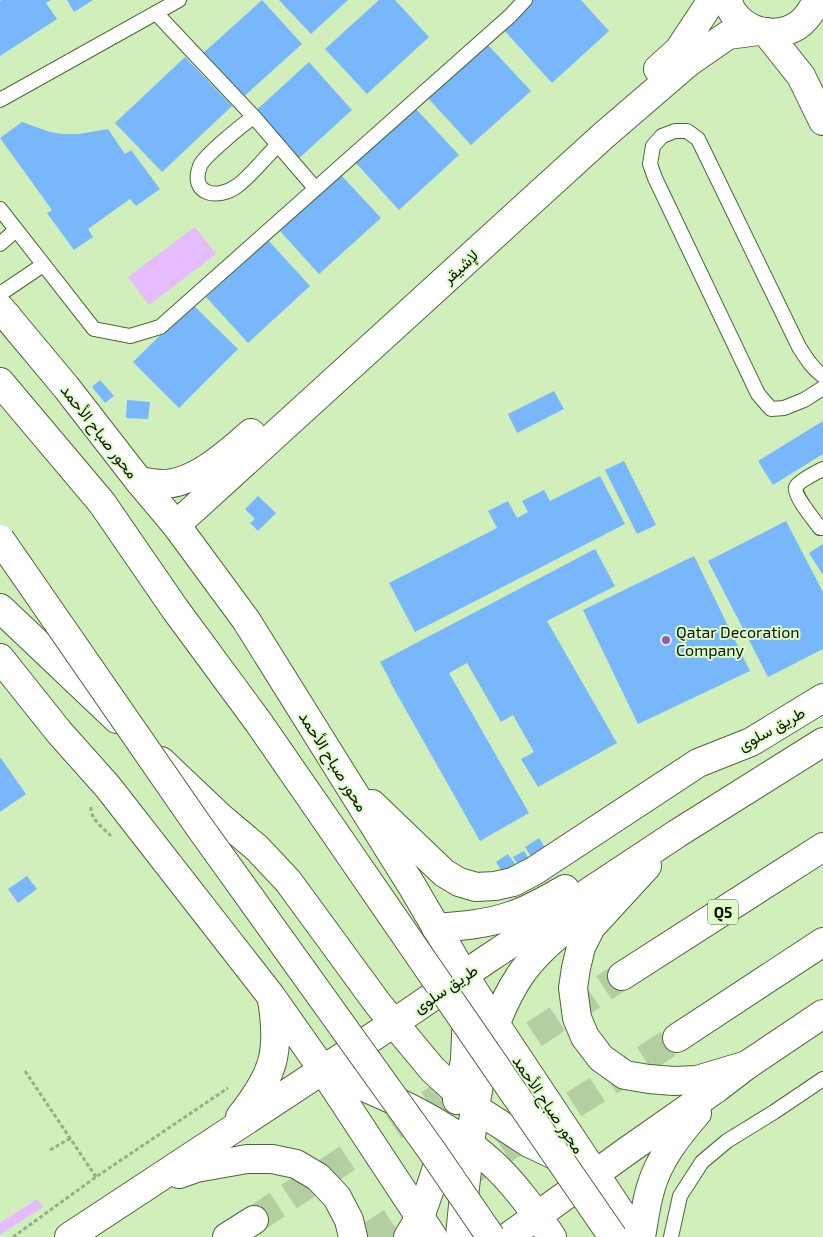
<svg xmlns="http://www.w3.org/2000/svg" width="823" height="1237" viewBox="0 0 823 1237" font-family="'Exo 2',Vazirmatn,sans-serif">
<rect width="100%" height="100%" fill="#d1efbb"/>
<!-- green -->
<g fill="#e5bcfe">
<polygon points="195,227 216,254 149,305 128,277"/>
<polygon points="37,1199 43,1207 0,1235 0,1223"/>
</g>
<!-- building -->
<g fill="#79b7fd">
<polygon points="2,0 51,0 46,3 57,19 0,56 0,1"/>
<polygon points="67,0 93,0 74,12"/>
<polygon points="262,0 302,44 240,100 200,56"/>
<polygon points="279,0 348,0 311,34"/>
<polygon points="379,0 395,0 429,37 367,94 325,49"/>
<polygon points="533,0 581,0 609,31 552,83 502,28"/>
<polygon points="486,43 531,91 471,145 427,97"/>
<polygon points="185,57 232,106 162,172 115,123"/>
<polygon points="309,62 352,110 296,161 252,114"/>
<polygon points="415,108 459,155 399,210 355,162"/>
<polygon points="22,122 50,132 62,134 79,134 108,129 125,154 131,150 160,189 136,206 130,199 88,229 93,237 74,250 47,213 52,210 0,138"/>
<polygon points="341,175 381,218 319,274 280,231"/>
<polygon points="268,240 310,286 248,343 206,297"/>
<polygon points="192,304 238,349 179,408 133,362"/>
<polygon points="100,380 114,396 105,403 92,387"/>
<polygon points="554,391 564,409 517,433 508,414"/>
<polygon points="127,400 150,402 148,419 126,418"/>
<polygon points="823,421 823,454 773,485 758,461"/>
<polygon points="624,461 656,525 637,534 605,470"/>
<polygon points="600,476 625,524 415,632 389,583 497,528 488,511 508,501 517,518 528,512 522,501 544,490 550,501"/>
<polygon points="258,496 276,513 258,531 250,523 255,519 245,509"/>
<polygon points="786,521 823,592 823,649 768,677 708,561"/>
<polygon points="823,544 823,575 809,553"/>
<polygon points="595,549 615,586 547,621 617,743 538,787 521,759 534,752 513,715 501,722 467,663 449,673 529,813 480,841 390,682 391,682 380,662"/>
<polygon points="694,556 750,671 638,724 583,610"/>
<polygon points="0,757 26,794 0,812"/>
<polygon points="539,838 546,849 532,858 525,847"/>
<polygon points="524,851 529,859 518,865 513,857"/>
<polygon points="508,854 516,865 503,873 496,862"/>
<polygon points="27,876 37,889 18,903 8,889"/>
</g>
<g fill="none" stroke-linecap="round" stroke-linejoin="round">
<!-- highway-tunnel -->
<g stroke="#b3cea0" stroke-width="28" stroke-dasharray="28 14" stroke-linecap="butt">
<polyline points="468,1173 677,1038"/>
<polyline points="254,1220 622,976"/>
<polyline points="368,1237 434,1194"/>
</g>
<defs>
<g id="lane">
<polyline points="156,13 254,117 315,188"/>
<polyline points="0,100 179,0"/>
<path d="M254,117C244,123 203,157 200,166C189,195 218,200 237,186C251,176 265,157 278,145"/>
<polyline points="0,209 94,329 130,336 160,327 510,16 525,0"/>
<polyline points="0,244 16,230"/>
<polyline points="0,294 43,265"/>
<path d="M823,376C812,368 806,358 799,347L698,139L687,131H675L662,136L653,146L650,164L655,178L758,394L771,409L784,408L804,400L823,388"/>
<path d="M823,469C817,472 799,481 796,487C793,495 815,521 820,528H823"/>
<polyline points="671,1237 680,1196 702,1162 727,1141 774,1112 823,1079"/>
</g>
<polyline id="street" points="766,32 801,76 823,121"/>
<g id="secondary">
<path d="M727,0C729,3 730,8 732,11C747,34 780,40 801,23C809,16 813,9 817,0"/>
<polyline points="658,69 679,50 712,0"/>
<polyline points="0,308 66,387 139,481 176,525 246,620 412,886 464,975 496,1025 637,1237"/>
<path d="M139,481C146,482 154,484 162,484C195,484 228,453 251,433"/>
<polyline points="176,525 603,136 689,62 728,35 758,31"/>
<polyline points="0,608 117,719"/>
<polyline points="0,658 59,732 108,787 271,996 323,1070 433,1237"/>
<polyline points="161,761 220,817 257,848 288,881 378,1004 433,1070 475,1108 529,1143 567,1161"/>
<polyline points="372,804 444,873 459,882 476,887 495,886 513,882 534,871 698,763 751,742 823,698"/>
<polyline points="647,866 591,927 581,947 576,968 573,988 577,1018 585,1037 601,1058 625,1075 649,1079 674,1081 697,1080 747,1065"/>
<path d="M436,928C462,926 488,924 513,915C531,909 548,899 565,889"/>
<path d="M323,1070C382,1094 444,1119 492,1163C515,1184 534,1211 552,1237"/>
<polyline points="457,1100 465,1060 467,1012"/>
<path d="M240,1117C273,1075 281,1054 272,1000"/>
<polyline points="179,1174 196,1168 247,1159 272,1159 296,1164 318,1177 337,1197 349,1220 353,1237"/>
<polyline points="69,1237 394,1023 486,960 678,833 823,742"/>
<polyline points="408,1237 420,1217 433,1180 445,1142"/>
<path d="M460,1237C462,1212 465,1187 468,1162C475,1099 484,1031 519,977C536,951 561,933 584,913"/>
<polyline points="508,1237 627,1151 717,1088 747,1065 823,1014"/>
<path d="M641,1237C644,1220 646,1203 651,1187C659,1159 678,1135 697,1113"/>
</g>
<g id="highway">
<polyline points="0,314 7,316"/>
<polyline points="0,382 102,503 175,609 259,723 333,830"/>
<polyline points="622,976 823,847"/>
<polyline points="677,1038 823,942"/>
<polyline points="227,1237 254,1220"/>
</g>
</defs>
<!-- lane casing -->
<use href="#lane" stroke="#4d6639" stroke-width="16"/>
<!-- street casing -->
<use href="#street" stroke="#4d6639" stroke-width="30"/>
<!-- secondary casing -->
<use href="#secondary" stroke="#4d6639" stroke-width="30"/>
<!-- highway casing -->
<use href="#highway" stroke="#4d6639" stroke-width="30"/>
<!-- path -->
<g stroke="#96ae84" stroke-width="3" stroke-dasharray="4 2.5" stroke-linecap="butt">
<path d="M91,807C90,819 103,828 111,836"/>
<polyline points="25,1071 96,1177"/>
<polyline points="50,1150 71,1138"/>
<polyline points="13,1237 96,1177 228,1088"/>
</g>
<!-- lane -->
<use href="#lane" stroke="#fff" stroke-width="14"/>
<!-- street -->
<use href="#street" stroke="#fff" stroke-width="28"/>
<!-- secondary -->
<use href="#secondary" stroke="#fff" stroke-width="28"/>
<!-- highway -->
<use href="#highway" stroke="#fff" stroke-width="28"/>
<defs>
<g id="highway-bridge">
<polyline points="0,539 198,825 432,1151 491,1237"/>
<polyline points="333,830 613,1237"/>
</g>
</defs>
<!-- highway-bridge casing -->
<use href="#highway-bridge" stroke="#4d6639" stroke-width="30" stroke-linecap="butt"/>
<!-- highway-bridge -->
<use href="#highway-bridge" stroke="#fff" stroke-width="28"/>
</g>
<!-- markers -->
<circle fill="#9d52c5" stroke="#defcc8" stroke-width="2" cx="666" cy="640" r="5"/>
<g text-anchor="middle" dominant-baseline="central" stroke-width="4" stroke-linejoin="round" paint-order="stroke">
<!-- shield labels -->
<rect fill="#defcc8" stroke="#4b5b40" stroke-width="1" x="708" y="899.5" width="30" height="25" rx="4"/>
<g font-size="15" font-weight="bold" fill="#0c1605">
<text x="723" y="912">Q5</text>
</g>
<!-- street labels -->
<g font-size="16" fill="#0c1605" stroke="#defcc8">
<text transform="translate(460 266) rotate(-42)">لإشيقر</text>
<text transform="translate(100 431) rotate(52)">محور صباح الأحمد</text>
<text transform="translate(771 728) rotate(-29)">طريق سلوى</text>
<text transform="translate(334 761) rotate(58)">محور صباح الأحمد</text>
<text transform="translate(445 988) rotate(-34)">طريق سلوى</text>
<text transform="translate(549 1104) rotate(56)">محور صباح الأحمد</text>
</g>
<!-- poi labels -->
<g font-size="16" fill="#0c1605" stroke="#defcc8" text-anchor="start">
<text x="676" y="631">Qatar Decoration<tspan x="676" dy="18">Company</tspan></text>
</g>
</g>
</svg>
